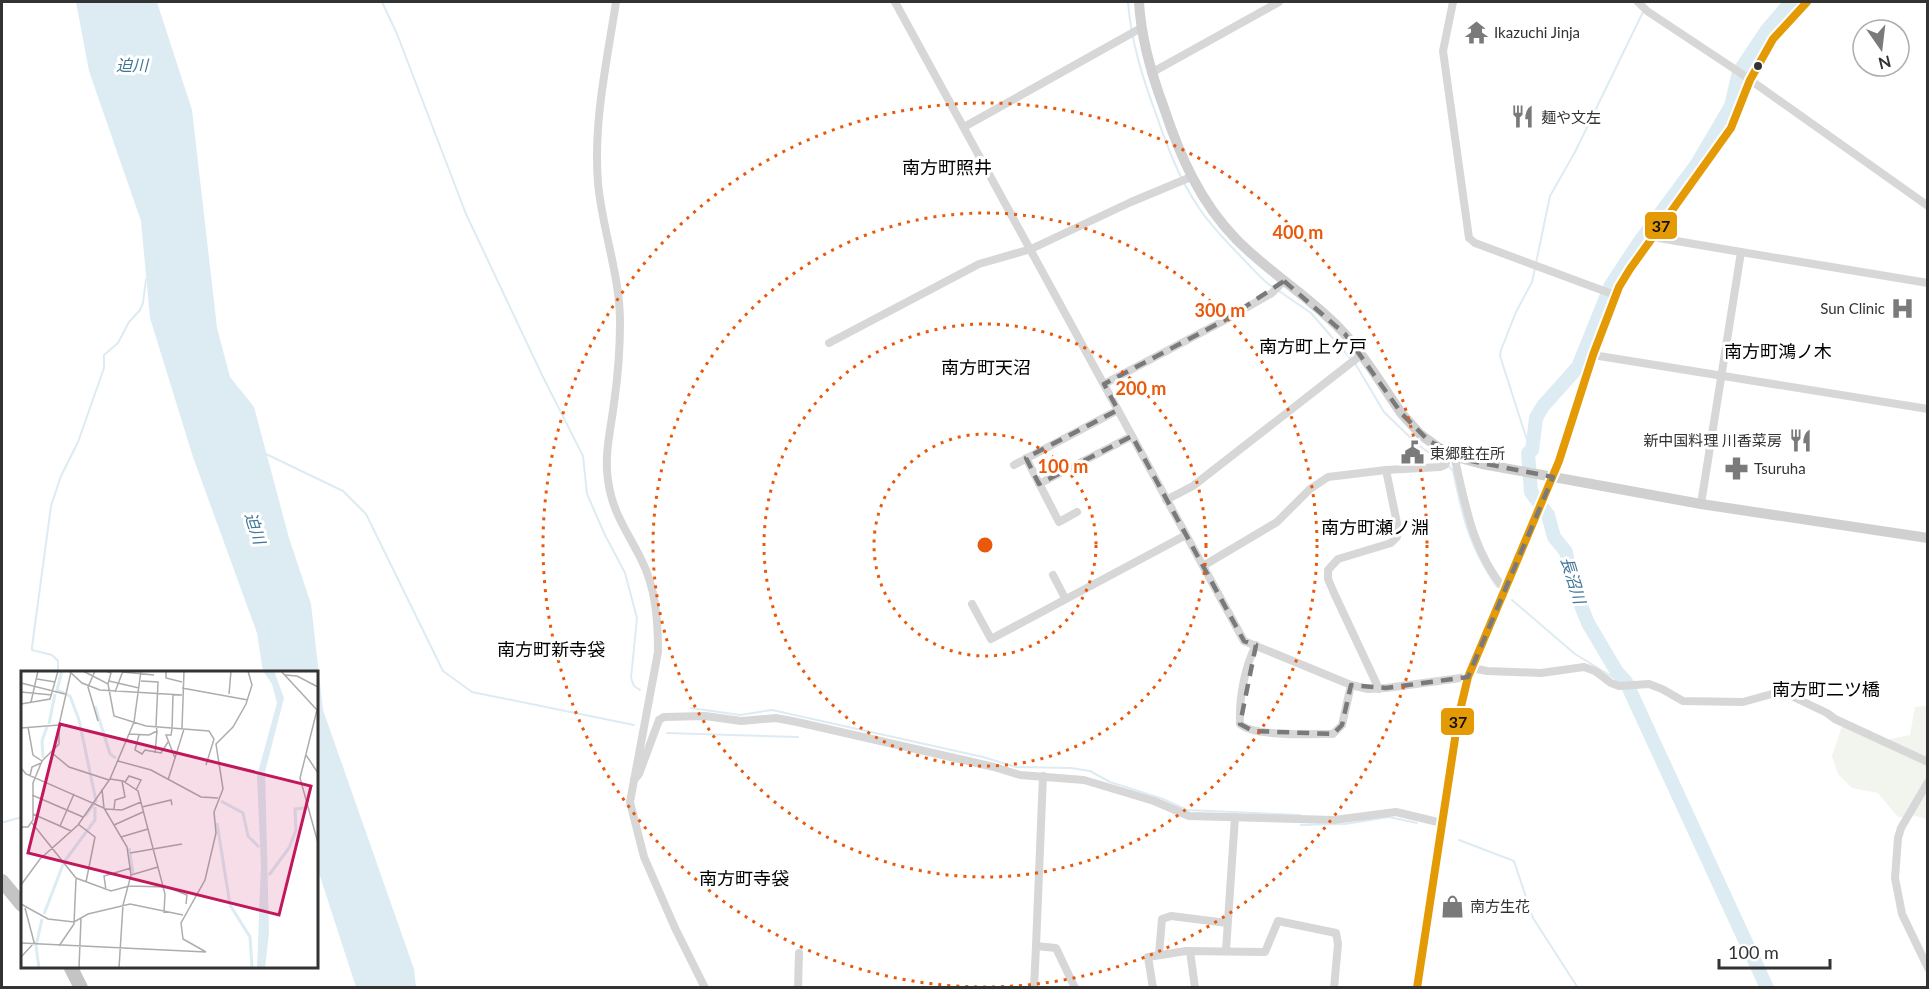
<svg xmlns="http://www.w3.org/2000/svg" width="1929" height="989" viewBox="0 0 1929 989" font-family="Lato,'Noto Sans JP',sans-serif">
<rect width="100%" height="100%" fill="#fff"/>
<!-- green -->
<polygon fill="#f1f5ed" points="1925,706 1927,708 1927,819 1915,816 1898,817 1878,793 1852,788 1838,774 1832,756 1842,726 1876,742 1910,735 1915,707"/>
<!-- water -->
<polygon fill="#ddebf3" points="76,2 157,2 192,110 217,328 230,377 254,407 289,538 311,604 323,710 414,969 416,987 356,987 317,867 316,672 263,672 257,633 193,457 150,318 141,221 89,71"/>
<g fill="none" stroke-linecap="round" stroke-linejoin="round">
<!-- stream -->
<g stroke="#ddebf3" stroke-width="2">
<polyline points="382,2 397,34 466,214 542,375 583,456 587,494 605,535 625,573 637,618 631,678 634,686 640,690"/>
<path d="M1128,2C1131,42 1143,79 1157,117C1168,149 1180,180 1199,208C1213,229 1230,245 1247,263C1256,272 1263,281 1274,288"/>
<polyline points="1279,291 1311,313 1356,365 1384,412 1418,445 1443,462"/>
<polyline points="1528,453 1528,443 1500,356 1501,350 1516,312 1532,282 1550,196 1575,152 1643,12"/>
<polyline points="266,454 343,491 366,514 443,671 472,692 634,725"/>
<path d="M1448,465L1453,471C1463,519 1469,546 1497,587"/>
<polyline points="1512,600 1575,654 1611,676 1625,682"/>
<polyline points="58,672 58,661 52,655 32,650 32,647 51,506 61,476 78,442 104,368 104,355 118,343 129,322 140,310 143,303 146,279"/>
<polyline points="691,708 740,715 772,710 983,757 1016,767 1071,768 1090,771 1110,782 1163,799 1187,810 1300,815"/>
<polyline points="667,733 798,737"/>
<polyline points="4,822 22,817"/>
<polyline points="1301,825 1345,824 1389,817 1417,823"/>
<polyline points="1459,840 1514,861 1533,918 1578,988"/>
</g>
<!-- river -->
<polyline stroke="#ddebf3" stroke-width="14" points="1767,988 1626,682 1617,672 1588,623 1572,583 1566,552 1554,537 1548,515 1531,492 1528,453 1532,450 1536,418 1543,406 1578,367 1611,285 1638,244 1697,164 1731,106 1739,72 1767,30 1791,2"/>
<!-- street -->
<g stroke="#d7d7d7" stroke-width="8">
<path d="M616,2C607,61 593,123 598,183C602,229 620,275 620,322C620,349 618,376 614,403C611,429 604,454 608,480C612,512 627,531 641,559C656,588 658,621 658,652L630,802L644,857L675,928L705,988"/>
<polyline points="895,2 1244,641 1351,685 1368,689 1386,688 1468,677"/>
<polyline points="1453,2 1443,51 1469,238 1475,243 1615,295"/>
<polyline points="1638,2 1647,11 1739,72 1928,206"/>
<polyline points="1151,73 1279,2"/>
<polyline points="964,127 1141,28"/>
<polyline points="1653,237 1741,252 1701,504"/>
<polyline points="1741,252 1928,283"/>
<polyline points="829,343 979,264 1031,249 1131,202 1191,177"/>
<polyline points="1593,355 1928,409"/>
<polyline points="1104,384 1225,320 1272,293 1284,281"/>
<path d="M1454,455C1465,503 1472,551 1505,590"/>
<polyline points="1026,458 1059,522 1077,512"/>
<polyline points="1014,465 1118,410"/>
<polyline points="1039,484 1132,436"/>
<polyline points="1166,500 1193,486 1361,355"/>
<polyline points="1203,566 1277,522 1310,489 1328,477 1386,470 1440,467 1445,465 1450,453"/>
<polyline points="1053,575 1065,598"/>
<polyline points="972,604 991,639 1186,535"/>
<path d="M1256,645C1244,668 1239,700 1240,724C1253,737 1313,734 1333,734L1342,725L1351,685"/>
<polyline points="1472,668 1487,671 1541,673 1584,667 1595,671 1611,683 1619,686 1649,684 1662,689 1683,701 1743,702 1779,692 1785,693 1827,713 1835,719 1928,762"/>
<polyline points="1379,689 1334,593 1328,579 1328,570 1338,559 1391,543 1397,537 1398,528 1386,470"/>
<polyline points="1043,776 1036,946 1056,948 1075,988"/>
<polyline points="634,780 639,774 659,720 664,717 705,716 741,721 776,718 797,722 994,767 1020,775 1084,780 1154,801 1189,816 1334,820 1396,812 1442,823"/>
<polyline points="1928,782 1901,828 1898,838 1895,878 1902,914 1928,968"/>
<polyline points="1226,950 1235,817"/>
<polyline points="1190,951 1195,988"/>
<polyline points="1159,954 1162,919 1171,916 1227,923"/>
<polyline points="798,988 799,953"/>
<polyline points="1034,988 1036,946"/>
<polyline points="1153,988 1148,957 1186,951 1265,952 1278,921 1336,933 1338,944 1334,988"/>
</g>
<!-- secondary -->
<g stroke="#d0d0d0" stroke-width="10">
<path d="M1139,2C1141,39 1151,73 1164,108C1180,156 1200,202 1236,239C1269,273 1311,297 1343,332C1365,356 1383,387 1402,414L1420,434L1439,448L1460,458L1482,464L1701,504L1928,538"/>
<polyline points="1417,988 1458,719 1468,677 1559,461 1593,355 1619,287 1630,269 1731,128 1750,80 1773,39 1807,2"/>
</g>
<!-- highway -->
<g stroke="#c4c4c4" stroke-width="14">
<polyline points="2,881 22,905"/>
<polyline points="70,966 81,988"/>
</g>
<defs>
<polyline id="bus-1" points="1417,988 1458,719 1468,677 1559,461 1593,355 1619,287 1630,269 1731,128 1750,80 1773,39 1807,2"/>
</defs>
<!-- bus-1 casing -->
<use href="#bus-1" stroke="#fff" stroke-width="12"/>
<!-- bus-1 -->
<use href="#bus-1" stroke="#e39a05" stroke-width="8"/>
</g>
<!-- marked area -->
<path fill="none" stroke="#7a7a7a" stroke-width="4.5" stroke-dasharray="12 8" stroke-linejoin="round" d="M1284,281L1345,334L1402,414L1429,441L1471,461L1553,477L1468,677L1386,688L1351,685L1342,725L1333,734L1253,731L1240,724L1256,645L1244,641L1132,436L1039,484L1026,458L1118,410L1104,384L1225,320Z"/>
<!-- distance rings -->
<g fill="none" stroke="#e8590c" stroke-width="3" stroke-dasharray="3 6">
<circle cx="985" cy="545" r="111"/>
<circle cx="985" cy="545" r="221"/>
<circle cx="985" cy="545" r="332"/>
<circle cx="985" cy="545" r="442"/>
</g>
<!-- icons -->
<defs>
<symbol id="temple-bare" viewBox="-9 -9 18 18"><path d="M0-6L5-2H3V0L6.5 2.5H4V6H1.5V3h-3V6H-4V2.5H-6.5L-3 0V-2H-5Z" fill="#7a7a7a" stroke="#fff" stroke-width="2.5" paint-order="stroke"/></symbol>
<symbol id="restaurant-bare" viewBox="-9 -9 18 18"><path d="M-5-6h1v4h1v-4h1v4h1v-4h1v5L-1.5 .5V6h-2V.5L-5-1ZM5-6V6H3V1.5H1.5Q1.5-4 5-6Z" fill="#7a7a7a" stroke="#fff" stroke-width="2.5" paint-order="stroke"/></symbol>
<symbol id="hospital-bare" viewBox="-9 -9 18 18"><path d="M-5-5h3v3.5h4V-5h3V5h-3V1.5h-4V5h-3Z" fill="#7a7a7a" stroke="#fff" stroke-width="2.5" paint-order="stroke"/></symbol>
<symbol id="civic-bare" viewBox="-9 -9 18 18"><path d="M-.6-6.5H3V-4.5H.6V-3L4-1V1h2V6H-6V1h2V-1L-.6-3ZM-1.2 2.5V6h2.4V2.5Z" fill="#7a7a7a" stroke="#fff" stroke-width="2.5" paint-order="stroke"/></symbol>
<symbol id="pharmacy-bare" viewBox="-9 -9 18 18"><path d="M-2-6h4v4h4v4h-4v4h-4v-4h-4v-4h4Z" fill="#7a7a7a" stroke="#fff" stroke-width="2.5" paint-order="stroke"/></symbol>
<symbol id="shop-bare" viewBox="-9 -9 18 18"><path d="M-5-2.5h2.3a2.7 3.5 0 0 1 5.4 0H5L5.5 6h-11ZM-1.5-2.5h3a1.5 2.3 0 0 0-3 0Z" fill="#7a7a7a" stroke="#fff" stroke-width="2.5" paint-order="stroke"/></symbol>
</defs>
<g fill-rule="evenodd">
<use href="#temple-bare" x="1460" y="16" width="33" height="33"/>
<use href="#restaurant-bare" x="1506" y="100" width="33" height="33"/>
<use href="#hospital-bare" x="1886" y="292" width="33" height="33"/>
<use href="#restaurant-bare" x="1784" y="424" width="33" height="33"/>
<use href="#civic-bare" x="1396" y="436" width="33" height="33"/>
<use href="#pharmacy-bare" x="1720" y="452" width="33" height="33"/>
<use href="#shop-bare" x="1436" y="890" width="33" height="33"/>
</g>
<!-- markers -->
<circle fill="#333" stroke="#fff" stroke-width="2" cx="1758" cy="66" r="5"/>
<g text-anchor="middle" dominant-baseline="central" stroke-width="6" stroke-linejoin="round" paint-order="stroke">
<!-- poi labels -->
<g font-size="15" fill="#333" stroke="#fff" text-anchor="start">
<text x="1494" y="32">Ikazuchi Jinja</text>
<text x="1541" y="117">麺や文左</text>
<text x="1885" y="308" text-anchor="end">Sun Clinic</text>
<text x="1782" y="440" text-anchor="end">新中国料理 川香菜房</text>
<text x="1430" y="453">東郷駐在所</text>
<text x="1754" y="468">Tsuruha</text>
<text x="1470" y="906">南方生花</text>
</g>
<!-- water labels -->
<g font-size="16" font-style="italic" fill="#3f7597" stroke="#fff">
<text x="132" y="64">迫川</text>
<text transform="translate(256 528) rotate(72)">迫川</text>
<text transform="translate(1574 580) rotate(73)">長沼川</text>
</g>
<!-- quarter labels -->
<g font-size="18" fill="#000" stroke="#fff">
<text x="947" y="167">南方町照井</text>
<text x="1313" y="346">南方町上ケ戸</text>
<text x="1778" y="351">南方町鴻ノ木</text>
<text x="986" y="367">南方町天沼</text>
<text x="1375" y="527">南方町瀬ノ淵</text>
<text x="551" y="649">南方町新寺袋</text>
<text x="1826" y="689">南方町二ツ橋</text>
<text x="744" y="878">南方町寺袋</text>
</g>
</g>
<!-- overview -->
<g transform="translate(21 671)">
<rect width="297" height="297" fill="#fff"/>
<path d="M242,0H253L263,27L244,101L248,262L244,297H236L240,194L236,105L256,32L251,13Z" fill="#ddebf3"/>
<path fill="none" stroke="#ddebf3" stroke-width="3" d="M41,0L36,19L49,25L58,49L75,130L64,145M74,35L89,83L95,87M28,53L34,23M22,87L21,70L26,56M200,130L222,142L227,165L238,176M196,152L209,234L229,266L231,297M108,177L112,202M248,204L268,177L275,159L274,138L283,137M23,243L43,191L74,149V136M18,297L15,275L21,248"/>
<path fill="none" stroke="#adadad" stroke-width="1.5" d="M48,0L61,12L79,19L161,24M62,0L87,13L90,2L85,0M74,0L67,16L77,50M145,0V7L161,11M183,0H202M260,0L296,39L279,107L297,172M102,1L133,4M264,4L276,5L297,16M16,8L34,11M88,10L118,17M120,10L137,11L135,55M0,12L44,23M87,13L93,45L125,55L188,60L193,68L185,94M161,17L227,29M0,21L31,24M94,21L102,0M208,23L210,0M10,31L17,0M0,33L29,28L37,0M38,54L50,1M0,57L38,54V73L21,90M161,57L163,0M108,63L128,64L136,60L135,55M118,64L114,79L121,83L124,79L140,82L147,71M31,82L48,96L88,109M134,82L136,60M285,84L297,102M154,87L163,58M97,90L130,99L180,126L197,127M0,97L5,103L83,137L106,176L110,204L102,234L98,297M9,105L11,96L20,92M89,108L102,110L117,120L144,223L143,242M147,109L154,87L145,64H150L151,58L152,24M104,111L108,105L120,109L115,119M81,118L83,137M11,124L62,146M121,136L150,129L151,134M84,138L101,139L120,131M93,138L94,129L104,126L101,110M12,143L39,155M11,152L55,207L90,220L108,215L146,216L166,224L165,233M57,153L74,166L65,211M93,154L122,141M0,156H7L12,149V112L21,90L12,84L7,56M50,160L39,155L53,123M100,166L127,158M109,182L161,173M110,204L137,196M0,214L19,188L57,154L89,108L113,51L120,0M85,219L83,205L110,197M0,233L27,248L53,251L67,243L109,233L162,244M4,237L13,271M0,272L185,281M38,275L53,253L55,208M185,281L162,268L160,252L184,209L195,162L193,141L202,118L195,73L212,56L225,33L231,14L227,0M0,286L14,271M58,297L60,247"/>
<path fill="#c2185b" fill-opacity="0.15" stroke="#c2185b" stroke-width="3" d="M39,53L290,115L258,244L7,182Z"/>
<rect width="297" height="297" fill="none" stroke="#333" stroke-width="3"/>
</g>
<circle cx="985" cy="545" r="9" fill="#e8590c" stroke="#fff" stroke-width="3"/>
<g font-size="18" text-anchor="middle" font-weight="bold" fill="#e8590c" stroke="#fff" stroke-width="6" stroke-linejoin="round" paint-order="stroke">
<text x="1298" y="239">400 m</text>
<text x="1220" y="317">300 m</text>
<text x="1141" y="395">200 m</text>
<text x="1063" y="473">100 m</text>
</g>
<g stroke="#fff" stroke-width="2">
<rect x="1644" y="211" width="34" height="29" rx="6" fill="#e39a05"/>
<rect x="1440" y="707" width="35" height="29" rx="6" fill="#e39a05"/>
</g>
<g font-size="16" text-anchor="middle" font-weight="bold" fill="#111">
<text x="1661" y="232">37</text>
<text x="1458" y="728">37</text>
</g>
<!-- border -->
<rect width="1929" height="989" fill="none" stroke="#333333" stroke-width="6"/>
<!-- north arrow -->
<g transform="translate(1881 48) rotate(166)"><circle r="28" fill="#ffffff" stroke="#adadad" stroke-width="1.5"/>
<path d="M0-4.5L10 22L0 15L-10 22Z" fill="#7a7a7a"/>
<text y="-9" font-size="16" font-weight="bold" text-anchor="middle" fill="#333333">N</text>
</g>
<!-- scale -->
<path d="M1719 959v9h111v-9" fill="none" stroke="#333333" stroke-width="3"/>
<text x="1728" y="959" font-size="18" fill="#333333" stroke="#ffffff" stroke-width="4.5" paint-order="stroke">100 m</text>
</svg>
